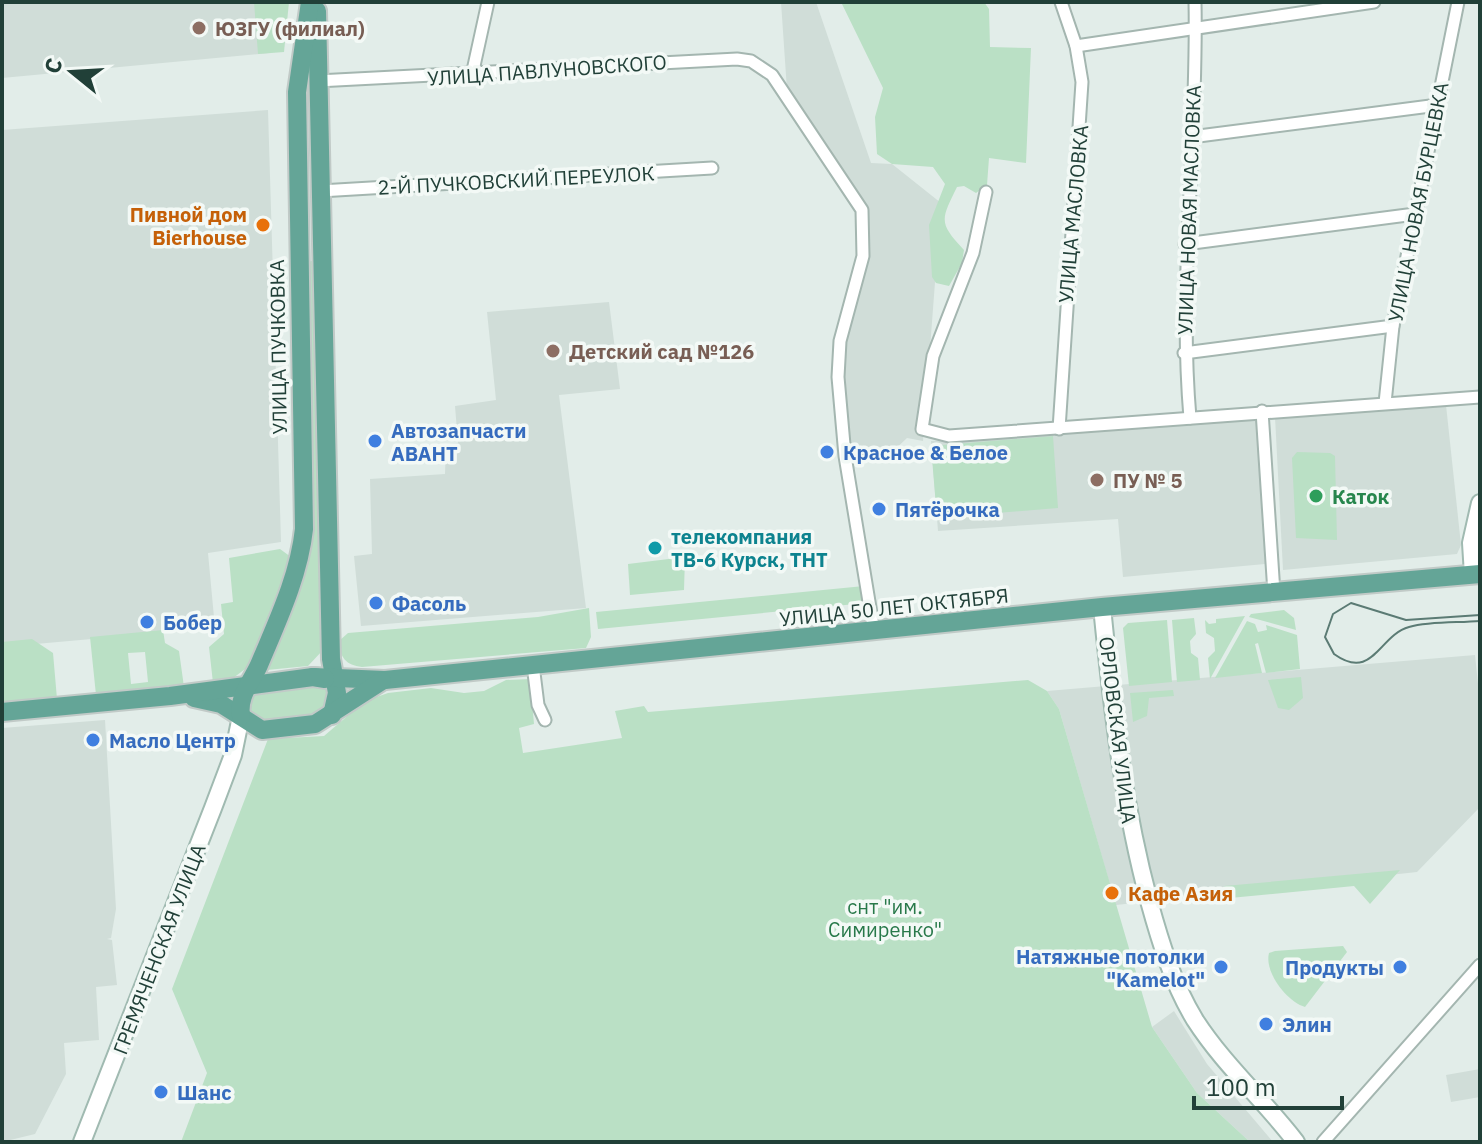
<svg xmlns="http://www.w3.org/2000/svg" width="1482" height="1144" viewBox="0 0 1482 1144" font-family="'IBM Plex Sans',sans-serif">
<rect width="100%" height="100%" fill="#e2ede9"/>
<!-- built -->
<g fill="#d0ddd8">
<polygon points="2,2 267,2 270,53 2,78"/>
<polygon points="781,2 816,2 871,163 892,164 941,203 923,441 907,438 889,455 850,459 842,374 849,317 867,266 865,206 787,90"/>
<polygon points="268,110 281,542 208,553 215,628 2,647 2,130"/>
<polygon points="609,302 620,389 559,395 586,608 361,626 354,556 372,554 370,479 445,474 446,444 458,443 455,406 496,400 487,312"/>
<polygon points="1446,405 1461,545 1457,554 1283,570 1275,417"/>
<polygon points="1257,415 1265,564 1123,577 1118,519 938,531 931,441"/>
<polygon points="1475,655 1480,703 1480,807 1417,872 1116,905 1059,709 1047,691"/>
<polygon points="105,720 116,909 111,938 107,939 112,940 117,985 96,987 99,1040 64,1043 66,1074 35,1134 2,1142 2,728"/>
<polygon points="1174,1011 1207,1064 1273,1142 1250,1142 1197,1093 1152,1027"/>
<polygon points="1480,1069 1480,1097 1451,1102 1446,1075"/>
</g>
<!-- green -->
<g fill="#bae0c5" fill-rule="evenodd">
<polygon points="254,2 289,2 284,52 258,54"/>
<path d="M841,2H984L989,9L990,47L1031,48L1026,163L989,158L987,185L976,193L964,186L957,187C941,220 938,222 964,250L962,263L949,286L936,283L932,277L929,225L945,184L933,167L892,164L877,154L875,117L883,88Z"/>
<polygon points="312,261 322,651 308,666 267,670 263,669 300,570 307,262"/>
<polygon points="1053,436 1058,508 937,518 931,446"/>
<polygon points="1297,452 1330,453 1335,456 1337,540 1296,538 1292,458"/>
<polygon points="280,549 291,557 249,666 228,682 213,683 209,647 224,634 221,604 233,602 229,558"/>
<polygon points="685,557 684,590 630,595 628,564"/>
<polygon points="864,586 866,603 598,629 596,612"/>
<path d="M589,608L591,637L586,648L362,667C346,665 340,658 339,641L348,633L538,617Z"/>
<polygon points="1284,610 1294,618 1296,630 1249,617 1251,614"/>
<polygon points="1245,616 1210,679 1208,658 1215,651 1214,638 1206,633 1205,620 1209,624 1216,623 1216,619"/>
<polygon points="1194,618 1196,634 1190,641 1191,653 1198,658 1200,680 1177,682 1172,620"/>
<polygon points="1167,620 1172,682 1129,686 1123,628 1128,623"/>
<polygon points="1247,621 1255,624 1258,632 1267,630 1266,625 1297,635 1300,669 1266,673 1258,643 1255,644 1262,673 1215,678"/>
<path d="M163,630L165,643L179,651L184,687L96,695L90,637ZM145,652L148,682L131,684L128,653Z"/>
<polygon points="32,639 53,653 57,699 2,703 2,642"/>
<polygon points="1301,677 1303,698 1289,710 1278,708 1268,680"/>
<polygon points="530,679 534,724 519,728 523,753 622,738 615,711 644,706 648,712 1028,680 1047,691 1059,709 1152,1027 1197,1093 1250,1142 181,1142 207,1073 172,989 268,739 324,736 365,701 388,693 431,688 464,693 484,691 506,680"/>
<polygon points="315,683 325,687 329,697 322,715 263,722 250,716 249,697 254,691"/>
<polygon points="1173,690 1174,696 1149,698 1147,716 1133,722 1130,693"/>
<polygon points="1400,870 1370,904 1354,886 1230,898 1224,886"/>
<path d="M1343,946L1347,952L1305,1007C1287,1002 1264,972 1269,953L1275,951Z"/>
</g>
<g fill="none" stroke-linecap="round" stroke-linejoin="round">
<defs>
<g id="street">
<polyline points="1076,46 1374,2"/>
<polyline points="472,75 488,2"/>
<polyline points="317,81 737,59 751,61 772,75 862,210 863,256 840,341 838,377 845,456 874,632"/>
<polyline points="1191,137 1438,105"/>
<polyline points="320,191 712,168"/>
<polyline points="986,192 973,253 933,356 922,429 949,436 1480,397"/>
<polyline points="1185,244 1415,214"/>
<polyline points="1184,353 1393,326"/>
<polyline points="1385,403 1393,326 1458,2"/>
<polyline points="1262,411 1274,593"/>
<path d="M1190,418C1178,279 1198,141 1195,2"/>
<polyline points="1059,429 1082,82 1076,46 1061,2"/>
<polyline points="533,665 538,705 545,720"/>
<polyline points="1323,1142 1480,965"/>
</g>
<g id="secondary">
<polyline points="1473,575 1471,543 1480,503"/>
<path d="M1102,607C1112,707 1123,804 1149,901C1160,941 1173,984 1195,1020C1224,1065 1264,1100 1296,1142"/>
<polyline points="82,1142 213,808 233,755 241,716"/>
</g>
<g id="primary">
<polyline points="317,11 331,659 337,693 332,715"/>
<polyline points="313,677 385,680 1102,607 1480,574"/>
<polyline points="194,698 221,704 262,730 315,724 382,681"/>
<polyline points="2,712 170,696 313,677 325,679"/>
<path d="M241,716C238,695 251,683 259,665C277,622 299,576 304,529L297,92L310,2"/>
</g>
</defs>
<!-- street casing -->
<use href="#street" stroke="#a4b6b0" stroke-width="15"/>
<!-- secondary casing -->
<use href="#secondary" stroke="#a0bab1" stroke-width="20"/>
<!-- primary casing -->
<use href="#primary" stroke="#c1cac7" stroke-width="22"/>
<!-- street -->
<use href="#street" stroke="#fff" stroke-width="11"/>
<!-- secondary -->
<use href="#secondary" stroke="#fff" stroke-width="16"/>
<!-- primary -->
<use href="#primary" stroke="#64a597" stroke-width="18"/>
<!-- tram -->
<path stroke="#5b7b74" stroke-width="2" d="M1480,615L1406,620L1351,603L1333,614L1325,637L1334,654C1373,682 1379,635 1409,627C1431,621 1458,623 1480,621"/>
</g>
<!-- markers -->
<g fill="#8d6e63" stroke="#f3f9f6" stroke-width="3">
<circle cx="199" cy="28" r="8"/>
<circle cx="553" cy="351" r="8"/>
<circle cx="1097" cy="480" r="8"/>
</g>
<g fill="#e8710a" stroke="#f3f9f6" stroke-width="3">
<circle cx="263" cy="225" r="8"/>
<circle cx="1112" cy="893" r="8"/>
</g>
<g fill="#3f7fe0" stroke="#f3f9f6" stroke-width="3">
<circle cx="375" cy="441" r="8"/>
<circle cx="827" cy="452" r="8"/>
<circle cx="879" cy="509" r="8"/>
<circle cx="376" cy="603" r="8"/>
<circle cx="147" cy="622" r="8"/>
<circle cx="93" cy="740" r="8"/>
<circle cx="1221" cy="967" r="8"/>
<circle cx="1400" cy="967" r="8"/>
<circle cx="1266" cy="1024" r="8"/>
<circle cx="161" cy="1092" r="8"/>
</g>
<circle fill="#2e9e5b" stroke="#f3f9f6" stroke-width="3" cx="1316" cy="496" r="8"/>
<circle fill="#0f9aa8" stroke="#f3f9f6" stroke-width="3" cx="655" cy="548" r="8"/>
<g text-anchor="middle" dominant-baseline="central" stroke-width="7" stroke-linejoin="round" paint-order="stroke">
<!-- education labels -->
<g font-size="20" font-weight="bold" fill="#785e54" stroke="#f3f9f6" text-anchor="start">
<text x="215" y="28">ЮЗГУ (филиал)</text>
<text x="569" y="351">Детский сад №126</text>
<text x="1113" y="480">ПУ № 5</text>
</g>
<!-- street labels -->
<g font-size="20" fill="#214038" stroke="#f3f9f6">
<text transform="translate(547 70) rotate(-4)">УЛИЦА ПАВЛУНОВСКОГО</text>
<text transform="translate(516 180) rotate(-3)">2-Й ПУЧКОВСКИЙ ПЕРЕУЛОК</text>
<text transform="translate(1418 202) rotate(-79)">УЛИЦА НОВАЯ БУРЦЕВКА</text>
<text transform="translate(1189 210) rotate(-88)">УЛИЦА НОВАЯ МАСЛОВКА</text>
<text transform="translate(1073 214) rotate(-85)">УЛИЦА МАСЛОВКА</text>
<text transform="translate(278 347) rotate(-91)">УЛИЦА ПУЧКОВКА</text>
<text transform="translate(894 607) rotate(-6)">УЛИЦА 50 ЛЕТ ОКТЯБРЯ</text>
<text transform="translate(1118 730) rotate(83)">ОРЛОВСКАЯ УЛИЦА</text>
<text transform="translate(159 949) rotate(-69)">ГРЕМЯЧЕНСКАЯ УЛИЦА</text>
</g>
<!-- food labels -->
<g font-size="20" font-weight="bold" fill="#c56008" stroke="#f3f9f6" text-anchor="end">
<text x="247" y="214">Пивной дом<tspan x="247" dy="23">Bierhouse</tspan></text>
<text x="1128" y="893" text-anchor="start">Кафе Азия</text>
</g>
<!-- shop labels -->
<g font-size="20" font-weight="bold" fill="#366cbe" stroke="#f3f9f6" text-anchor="start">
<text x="391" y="430">Автозапчасти<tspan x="391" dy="23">АВАНТ</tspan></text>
<text x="843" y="452">Красное &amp; Белое</text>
<text x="895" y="509">Пятёрочка</text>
<text x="392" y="603">Фасоль</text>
<text x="163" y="622">Бобер</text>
<text x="109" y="740">Масло Центр</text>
<text x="1205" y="956" text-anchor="end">Натяжные потолки<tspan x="1205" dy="23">"Kamelot"</tspan></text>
<text x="1384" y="967" text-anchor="end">Продукты</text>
<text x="1282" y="1024">Элин</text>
<text x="177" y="1092">Шанс</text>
</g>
<!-- leisure labels -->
<g font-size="20" font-weight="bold" fill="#27864d" stroke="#f3f9f6" text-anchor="start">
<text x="1332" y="496">Каток</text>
</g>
<!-- culture labels -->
<g font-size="20" font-weight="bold" fill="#0d838f" stroke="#f3f9f6" text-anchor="start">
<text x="671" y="536">телекомпания<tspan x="671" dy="23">ТВ-6 Курск, ТНТ</tspan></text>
</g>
<!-- park labels -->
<g font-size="20" fill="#28794a" stroke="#f3f9f6">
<text x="885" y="906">снт "им.<tspan x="885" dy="23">Симиренко"</tspan></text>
</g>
</g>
<!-- border -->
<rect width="1482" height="1144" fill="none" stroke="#214038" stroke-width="8"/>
<!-- north arrow -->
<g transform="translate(72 72) rotate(288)" stroke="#f3f9f6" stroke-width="6" paint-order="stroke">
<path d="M0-6L14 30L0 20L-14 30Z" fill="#214038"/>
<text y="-12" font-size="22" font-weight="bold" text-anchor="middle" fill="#214038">С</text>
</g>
<!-- scale -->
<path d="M1194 1096v12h148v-12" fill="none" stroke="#214038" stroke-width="4"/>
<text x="1206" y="1096" font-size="24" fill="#214038" stroke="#f3f9f6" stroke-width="6" paint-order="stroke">100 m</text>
</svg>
